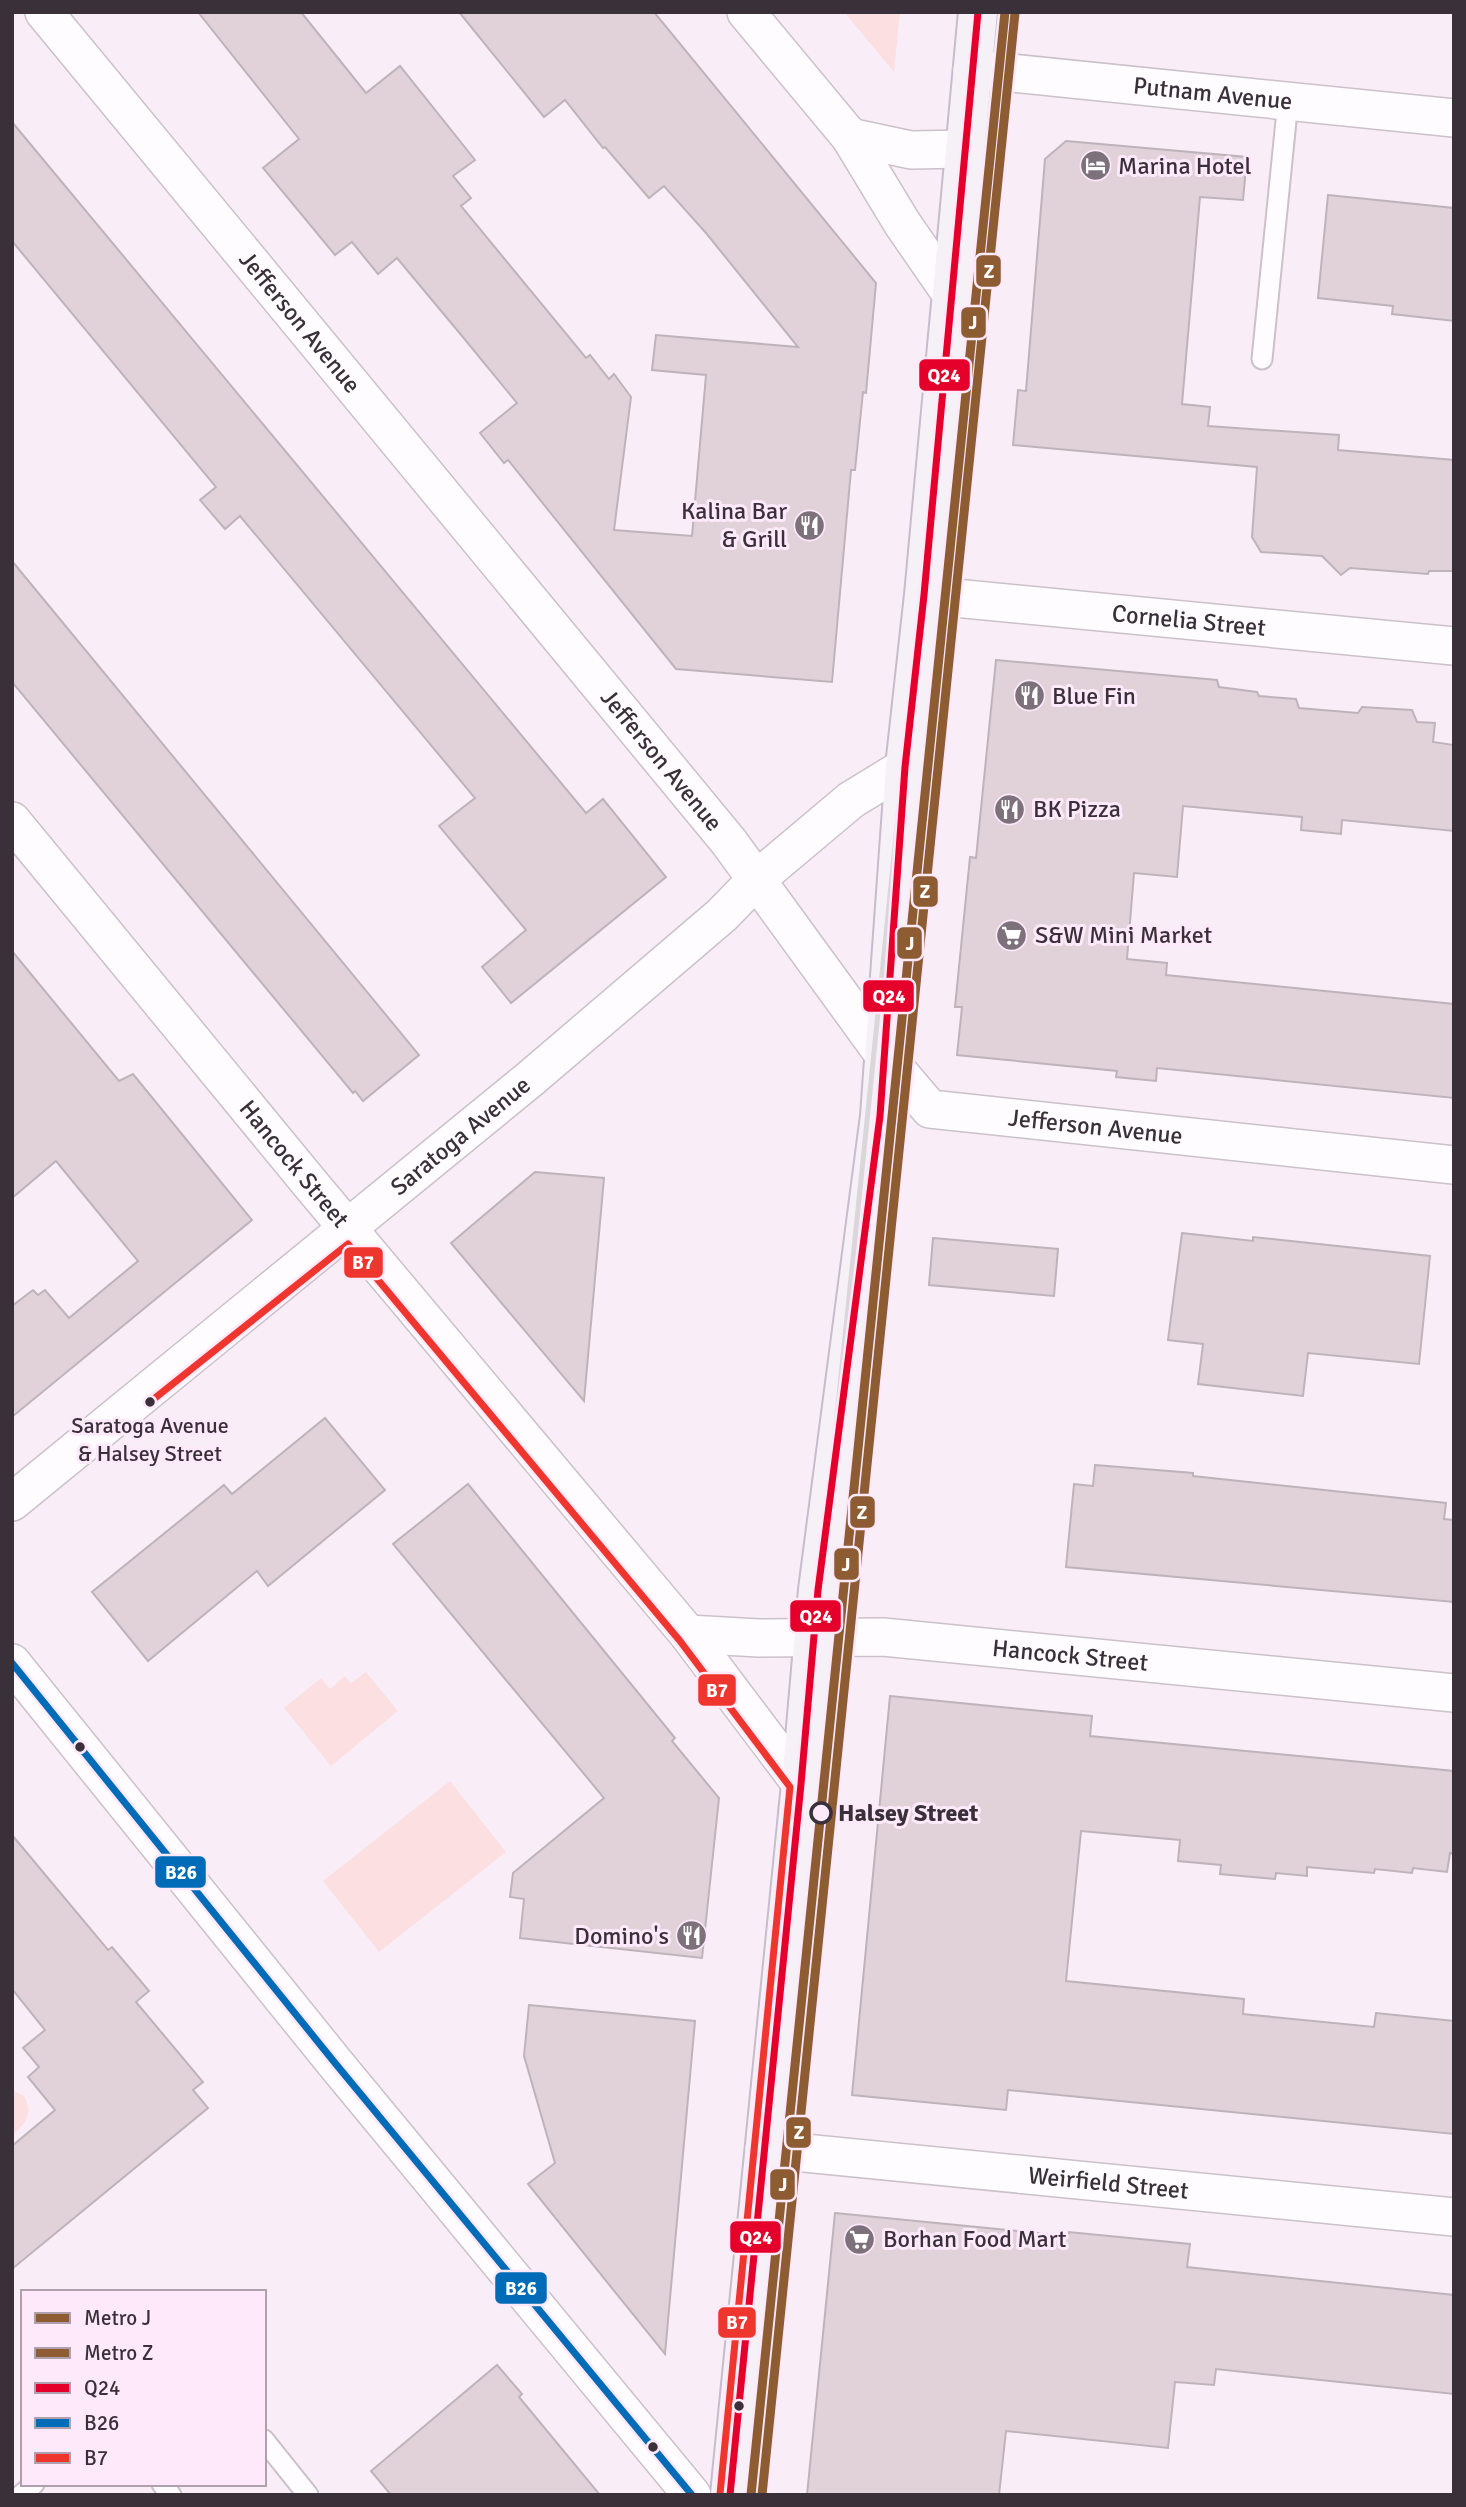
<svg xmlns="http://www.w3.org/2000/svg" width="1466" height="2507" viewBox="0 0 1466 2507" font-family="Signika,sans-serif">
<rect width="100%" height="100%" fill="#f9eef8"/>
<!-- green -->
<g fill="#fce0e1">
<polygon points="844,12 900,12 894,72"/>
<polygon points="366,1672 398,1711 331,1766 284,1708 321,1678 330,1689 345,1676 351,1683"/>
<polygon points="450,1781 506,1852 379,1952 323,1881"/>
<path d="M12,2090L24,2096C33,2113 27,2123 12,2135Z"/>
</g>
<!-- building -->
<g fill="#e1d2da" stroke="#bfb3ba" stroke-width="2">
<polygon points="198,12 301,12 366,93 400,66 475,160 453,176 471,198 461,206 586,358 590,355 609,379 614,374 631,397 614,530 692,536 706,375 652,370 656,335 798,347 706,233 664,186 649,198 605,147 603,148 565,100 544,117 459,12 654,12 876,283 866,393 863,392 855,470 851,470 832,682 676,669 508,460 504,463 480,433 517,403 462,336 397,258 378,274 352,242 335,255 263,168 299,139"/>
<polygon points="12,122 586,813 603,799 666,877 511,1003 482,967 526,930 439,826 475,798 240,516 225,529 200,500 216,487 12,241"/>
<polygon points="1066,141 1247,157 1243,200 1200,197 1182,404 1210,407 1208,426 1339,435 1338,450 1454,460 1454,571 1429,571 1428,574 1350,568 1341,575 1322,556 1261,552 1252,537 1257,467 1013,445 1018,390 1026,391 1045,159"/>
<polygon points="1328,195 1454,208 1454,321 1392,314 1393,306 1318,298"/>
<polygon points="12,561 419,1055 363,1101 355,1091 353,1093 12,682"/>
<polygon points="996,660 1217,680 1219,687 1257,692 1259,696 1296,699 1299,708 1358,713 1362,707 1412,710 1417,722 1435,723 1433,742 1454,745 1454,831 1342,820 1341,834 1301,830 1302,817 1183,806 1177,877 1134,873 1127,959 1167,963 1166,975 1454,1004 1454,1098 1157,1068 1156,1081 1116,1077 1117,1071 957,1055 962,1007 955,1007 970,857 976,858"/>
<polygon points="12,951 119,1081 133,1074 252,1220 12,1417 12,1306 33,1290 38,1295 45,1290 69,1318 138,1261 56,1161 12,1198"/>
<polygon points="535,1172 604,1178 584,1401 451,1243"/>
<polygon points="1182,1233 1253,1241 1253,1237 1430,1256 1419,1364 1308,1353 1303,1396 1198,1384 1203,1344 1168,1340"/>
<polygon points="933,1238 1058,1249 1054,1296 929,1285"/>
<polygon points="325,1418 385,1490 268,1586 257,1571 148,1661 92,1592 224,1485 232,1494"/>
<polygon points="1095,1465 1193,1473 1193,1476 1446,1503 1444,1519 1454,1520 1454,1602 1066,1567 1074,1484 1093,1486"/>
<polygon points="468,1484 675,1738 672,1741 719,1798 702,1958 520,1938 524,1899 510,1897 513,1873 604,1798 393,1544"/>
<polygon points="890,1696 1092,1716 1090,1736 1454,1771 1454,1854 1450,1853 1447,1872 1413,1868 1412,1873 1375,1869 1374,1873 1307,1867 1307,1876 1276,1873 1275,1879 1220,1874 1221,1865 1178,1861 1180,1840 1081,1831 1066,1981 1244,1999 1243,2014 1374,2027 1376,2013 1454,2021 1454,2134 1008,2090 1006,2110 852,2095"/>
<polygon points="12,1835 108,1950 112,1947 149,1991 136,2002 203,2082 193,2090 208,2108 12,2269 12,2146 55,2110 28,2077 39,2067 23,2048 45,2030 12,1989"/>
<polygon points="529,2005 695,2021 665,2354 528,2184 555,2163 524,2056"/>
<polygon points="835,2213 1068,2236 1069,2232 1190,2244 1187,2267 1454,2295 1454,2394 1216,2369 1214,2385 1175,2382 1168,2448 1006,2431 999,2495 807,2495"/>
<polygon points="497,2365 522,2394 519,2397 600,2495 391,2495 371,2471"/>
</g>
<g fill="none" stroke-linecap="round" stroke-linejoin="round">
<defs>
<g id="service">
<polyline points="1262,359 1288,101"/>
<polyline points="264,2440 308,2495"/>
<polyline points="162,2484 171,2495"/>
<polyline points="21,2495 34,2484"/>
</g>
<g id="minor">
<path id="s1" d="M44,12L729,842L884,1055L930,1109L1454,1165"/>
<polyline points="746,12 850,137 902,223 951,294"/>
<path id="s2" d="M972,69L1454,118"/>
<polyline points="850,137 911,150 965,149"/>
<path id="s3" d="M924,595L1454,646"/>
<path id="s4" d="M12,821L313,1187L688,1634L801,1784"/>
<path id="s5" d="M12,1502L530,1079L722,915L757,879L851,800L905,767"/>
<path id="s6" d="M688,1634L759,1638L883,1637L1454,1693"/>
<polyline points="12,1663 335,2063 692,2495"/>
<path id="s7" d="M764,2149L1454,2217"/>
</g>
<polyline id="primary" points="730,2495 801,1784 818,1590 880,1116 905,767 924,595 978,12"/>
</defs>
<!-- service casing -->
<use href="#service" stroke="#cbc1c9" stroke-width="23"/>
<!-- minor casing -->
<use href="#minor" stroke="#cbc1c9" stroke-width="40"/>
<!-- primary casing -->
<use href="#primary" stroke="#c6bccb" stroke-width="42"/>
<!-- service -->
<use href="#service" stroke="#fefcfe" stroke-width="19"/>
<!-- minor -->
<use href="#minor" stroke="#fefcfe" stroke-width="37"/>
<!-- primary -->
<use href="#primary" stroke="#f5f1f7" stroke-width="38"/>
<!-- rail -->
<polyline stroke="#dad6d9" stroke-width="5" points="727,2495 980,12"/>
<defs>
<polyline id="bus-1" points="730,2495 801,1784 818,1590 880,1116 905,767 924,595 978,12"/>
<polyline id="bus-2" points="12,1663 335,2063 692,2495"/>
<polyline id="bus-3" points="150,1402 348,1244 680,1641 790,1787 720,2494"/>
</defs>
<!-- bus-1 casing -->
<use href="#bus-1" stroke="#fee9fb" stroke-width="12"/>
<!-- bus-2 casing -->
<use href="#bus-2" stroke="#fee9fb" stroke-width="12"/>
<!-- bus-3 casing -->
<use href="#bus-3" stroke="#fee9fb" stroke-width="12"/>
<!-- bus-1 -->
<use href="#bus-1" stroke="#e4002b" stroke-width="7"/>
<!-- bus-2 -->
<use href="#bus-2" stroke="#006cb7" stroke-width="7"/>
<!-- bus-3 -->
<use href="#bus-3" stroke="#ee352e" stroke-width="7"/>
<defs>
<polyline id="metro-1" points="751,2495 1005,12"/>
<polyline id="metro-2" points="762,2495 1015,13"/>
</defs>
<!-- metro-1 casing -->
<use href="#metro-1" stroke="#fee9fb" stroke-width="14"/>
<!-- metro-2 casing -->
<use href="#metro-2" stroke="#fee9fb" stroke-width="14"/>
<!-- metro-1 -->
<use href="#metro-1" stroke="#8e5c33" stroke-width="9"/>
<!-- metro-2 -->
<use href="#metro-2" stroke="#8e5c33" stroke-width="9"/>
</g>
<!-- icons -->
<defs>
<symbol id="hotel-disc" viewBox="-11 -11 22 22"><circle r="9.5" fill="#7d727c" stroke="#fee9fb"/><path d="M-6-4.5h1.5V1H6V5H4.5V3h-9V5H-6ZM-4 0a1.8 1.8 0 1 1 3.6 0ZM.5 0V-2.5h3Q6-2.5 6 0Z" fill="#fff"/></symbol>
<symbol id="restaurant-disc" viewBox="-11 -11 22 22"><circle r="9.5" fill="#7d727c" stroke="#fee9fb"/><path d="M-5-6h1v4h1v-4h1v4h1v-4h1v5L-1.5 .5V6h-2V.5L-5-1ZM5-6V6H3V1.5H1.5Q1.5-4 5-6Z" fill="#fff"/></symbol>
<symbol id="supermarket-disc" viewBox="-11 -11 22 22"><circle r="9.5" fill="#7d727c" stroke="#fee9fb"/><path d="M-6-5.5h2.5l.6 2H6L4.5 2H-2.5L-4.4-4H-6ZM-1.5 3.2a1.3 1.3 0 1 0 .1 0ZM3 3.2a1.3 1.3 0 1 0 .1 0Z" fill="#fff"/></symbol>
</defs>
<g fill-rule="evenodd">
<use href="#hotel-disc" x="1078" y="148" width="35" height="35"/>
<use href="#restaurant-disc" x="792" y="508" width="35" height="35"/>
<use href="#restaurant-disc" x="1012" y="678" width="35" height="35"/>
<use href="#restaurant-disc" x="992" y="792" width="35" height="35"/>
<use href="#supermarket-disc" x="994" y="918" width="35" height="35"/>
<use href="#restaurant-disc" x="674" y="1918" width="35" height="35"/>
<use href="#supermarket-disc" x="842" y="2222" width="35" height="35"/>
</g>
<!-- markers -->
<g fill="#3a3039" stroke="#fee9fb" stroke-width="2.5">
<circle cx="150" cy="1402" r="6"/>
<circle cx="80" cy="1747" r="6"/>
<circle cx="739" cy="2406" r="6"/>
<circle cx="653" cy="2447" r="6"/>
</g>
<circle fill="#fee9fb" stroke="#3a3039" stroke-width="3.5" cx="821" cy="1813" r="10"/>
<g text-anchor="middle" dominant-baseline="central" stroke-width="6" stroke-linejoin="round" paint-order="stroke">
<!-- bus labels -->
<g font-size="22" fill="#3a3039" stroke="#fee9fb">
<text x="150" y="1425">Saratoga Avenue<tspan x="150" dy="28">&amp; Halsey Street</tspan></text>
</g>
<!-- street labels -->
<g font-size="24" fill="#3a3039" stroke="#fee9fb">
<text stroke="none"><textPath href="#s2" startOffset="242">Putnam Avenue</textPath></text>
<text stroke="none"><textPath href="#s1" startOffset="402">Jefferson Avenue</textPath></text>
<text stroke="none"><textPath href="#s3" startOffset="266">Cornelia Street</textPath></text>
<text stroke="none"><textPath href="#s1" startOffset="970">Jefferson Avenue</textPath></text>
<text stroke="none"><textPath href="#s1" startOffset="1577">Jefferson Avenue</textPath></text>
<text stroke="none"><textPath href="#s5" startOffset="579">Saratoga Avenue</textPath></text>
<text stroke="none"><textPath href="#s4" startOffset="444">Hancock Street</textPath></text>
<text stroke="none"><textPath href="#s6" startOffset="383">Hancock Street</textPath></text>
<text stroke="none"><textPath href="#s7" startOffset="346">Weirfield Street</textPath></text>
</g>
<!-- poi labels -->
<g font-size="24" fill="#3a3039" stroke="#fee9fb" text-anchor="start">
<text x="1118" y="166">Marina Hotel</text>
<text x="787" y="511" text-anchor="end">Kalina Bar<tspan x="787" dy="28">&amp; Grill</tspan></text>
<text x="1052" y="696">Blue Fin</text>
<text x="1033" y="809">BK Pizza</text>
<text x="1035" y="935">S&amp;W Mini Market</text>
<text x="669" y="1936" text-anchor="end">Domino's</text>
<text x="883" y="2239">Borhan Food Mart</text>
</g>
<!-- stop labels -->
<g font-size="24" font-weight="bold" fill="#3a3039" stroke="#fee9fb" text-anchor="start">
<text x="838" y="1813">Halsey Street</text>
</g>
</g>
<g stroke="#fee9fb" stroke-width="2.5">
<rect x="975" y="254" width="27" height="34" rx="7" fill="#8e5c33"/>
<rect x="960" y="306" width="27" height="33" rx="7" fill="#8e5c33"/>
<rect x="918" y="358" width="53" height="34" rx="7" fill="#e4002b"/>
<rect x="912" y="875" width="27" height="33" rx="7" fill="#8e5c33"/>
<rect x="896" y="926" width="27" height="34" rx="7" fill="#8e5c33"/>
<rect x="862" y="979" width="53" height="34" rx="7" fill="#e4002b"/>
<rect x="343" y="1246" width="41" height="33" rx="7" fill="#ee352e"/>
<rect x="849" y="1495" width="27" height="34" rx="7" fill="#8e5c33"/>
<rect x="833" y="1547" width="27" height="34" rx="7" fill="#8e5c33"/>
<rect x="789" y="1599" width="53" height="34" rx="7" fill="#e4002b"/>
<rect x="697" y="1673" width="40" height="34" rx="7" fill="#ee352e"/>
<rect x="154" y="1855" width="53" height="34" rx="7" fill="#006cb7"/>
<rect x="785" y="2116" width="27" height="33" rx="7" fill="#8e5c33"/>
<rect x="769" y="2168" width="27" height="33" rx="7" fill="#8e5c33"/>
<rect x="729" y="2220" width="53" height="34" rx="7" fill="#e4002b"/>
<rect x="494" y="2271" width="54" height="34" rx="7" fill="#006cb7"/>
<rect x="717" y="2306" width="40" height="33" rx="7" fill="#ee352e"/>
</g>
<g font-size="19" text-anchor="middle" font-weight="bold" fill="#fff">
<text x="989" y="278">Z</text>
<text x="973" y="329">J</text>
<text x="944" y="382">Q24</text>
<text x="925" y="898">Z</text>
<text x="910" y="950">J</text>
<text x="889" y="1003">Q24</text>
<text x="363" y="1269">B7</text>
<text x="862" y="1519">Z</text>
<text x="846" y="1571">J</text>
<text x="816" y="1623">Q24</text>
<text x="717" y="1697">B7</text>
<text x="181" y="1879">B26</text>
<text x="799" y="2139">Z</text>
<text x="783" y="2191">J</text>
<text x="756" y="2244">Q24</text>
<text x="521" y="2295">B26</text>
<text x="737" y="2329">B7</text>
</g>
<!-- border -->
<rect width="1466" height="2507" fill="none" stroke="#3a3039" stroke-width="28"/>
<!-- legend -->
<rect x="21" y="2290" width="245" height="196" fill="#fee9fb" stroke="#b09fad" stroke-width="2"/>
<rect x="35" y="2313" width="35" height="10" fill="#8e5c33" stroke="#b09fad" stroke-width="2"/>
<text x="84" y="2325" font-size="21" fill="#3a3039">Metro J</text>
<rect x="35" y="2348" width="35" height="10" fill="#8e5c33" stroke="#b09fad" stroke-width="2"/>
<text x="84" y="2360" font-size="21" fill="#3a3039">Metro Z</text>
<rect x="35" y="2383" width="35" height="10" fill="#e4002b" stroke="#b09fad" stroke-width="2"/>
<text x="84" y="2395" font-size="21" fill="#3a3039">Q24</text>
<rect x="35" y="2418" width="35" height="10" fill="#006cb7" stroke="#b09fad" stroke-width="2"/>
<text x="84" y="2430" font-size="21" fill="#3a3039">B26</text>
<rect x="35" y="2453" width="35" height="10" fill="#ee352e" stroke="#b09fad" stroke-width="2"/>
<text x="84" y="2465" font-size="21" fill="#3a3039">B7</text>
</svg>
